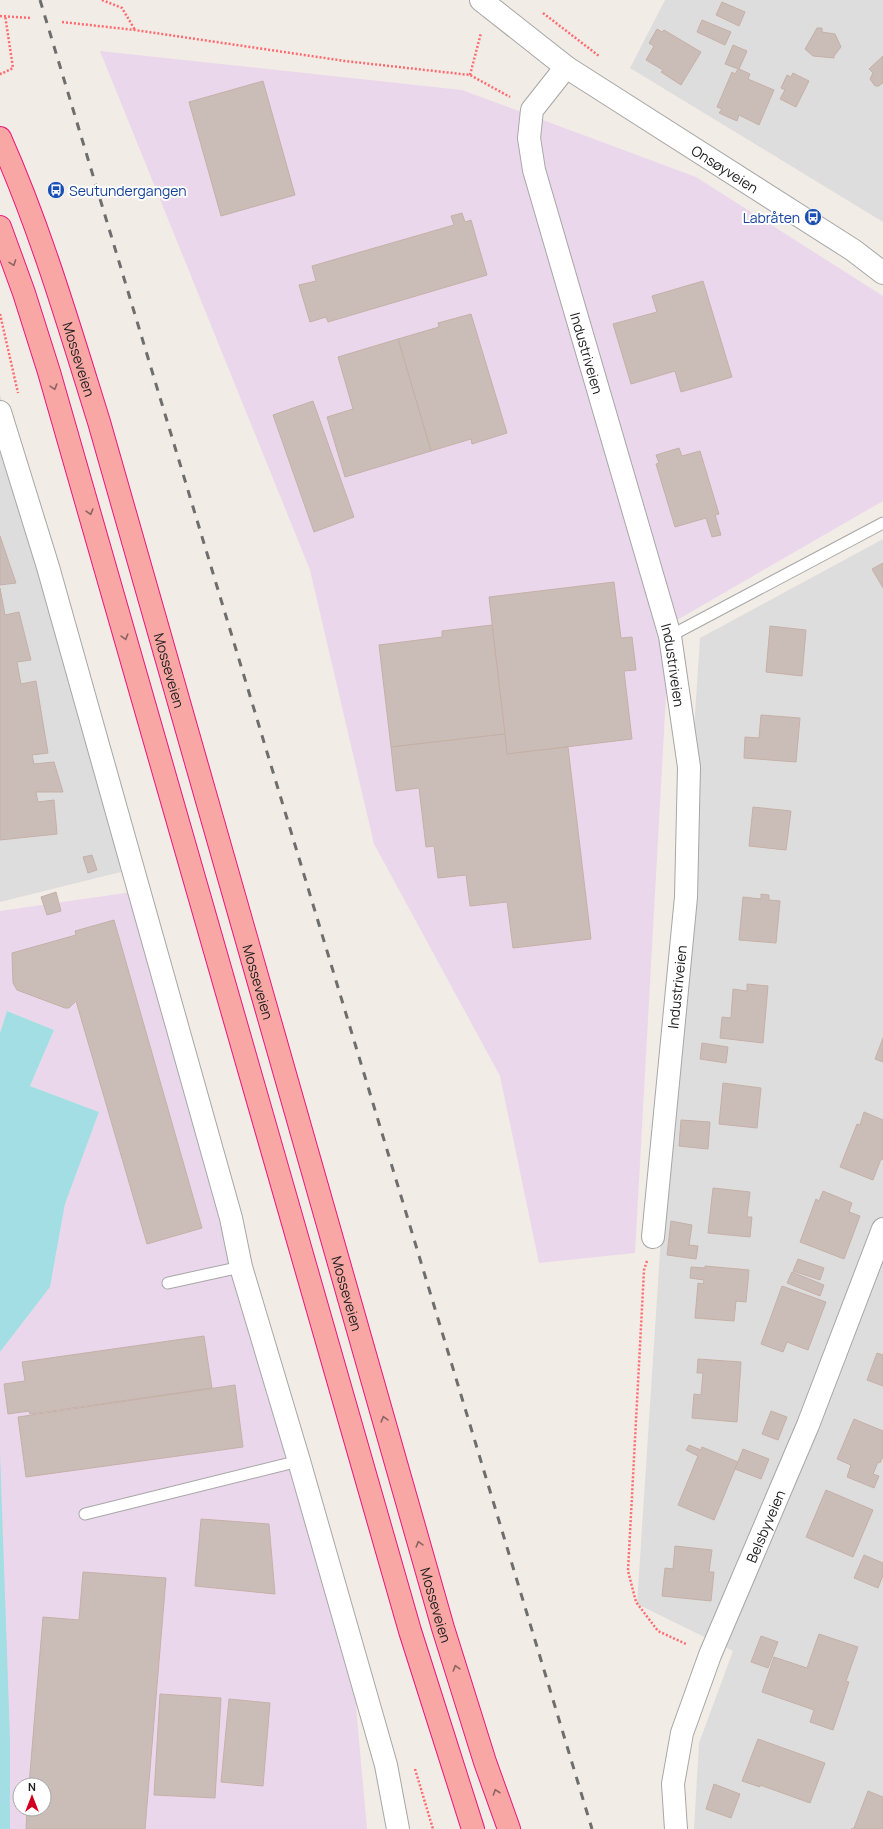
<svg xmlns="http://www.w3.org/2000/svg" width="883" height="1829" viewBox="0 0 883 1829" font-family="Manrope,sans-serif">
<rect width="100%" height="100%" fill="#f2ece6"/>
<!-- residential -->
<g fill="#dedddd">
<polygon points="665,0 883,0 883,222 630,68"/>
<polygon points="0,395 82,646 109,818 121,872 0,902"/>
<polygon points="883,539 883,1829 694,1829 699,1743 733,1651 637,1604 700,638"/>
</g>
<!-- industrial -->
<g fill="#ebd7eb" fill-rule="evenodd">
<polygon points="100,51 462,90 696,177 883,296 883,501 670,624 635,1253 539,1263 500,1076 374,844 310,570"/>
<path d="M132,892L350,1639L367,1829H10L0,1517V1352L50,1287L65,1204L99,1112L30,1086L54,1030L7,1011L0,1033V911ZM20,1785H44V1809H20Z"/>
</g>
<!-- water -->
<g fill="#a2dee3">
<polygon points="7,1011 54,1030 30,1086 99,1112 65,1204 50,1287 0,1352 0,1033"/>
<polygon points="0,1452 10,1739 10,1829 0,1829"/>
</g>
<!-- building -->
<g fill="#cabdb8" stroke="#c5b0a7">
<polygon points="722,2 745,12 739,26 716,15"/>
<polygon points="702,20 731,32 725,45 697,32"/>
<polygon points="817,28 822,28 822,32 835,34 841,47 834,56 834,58 813,56 805,49"/>
<polygon points="657,29 662,32 664,30 701,52 681,85 661,72 663,70 646,60 654,46 649,43"/>
<polygon points="733,45 747,51 739,69 750,74 748,79 774,90 759,125 739,115 737,121 719,113 722,109 717,107 732,72 735,74 738,69 725,64"/>
<polygon points="883,56 883,84 882,83 879,86 875,86 870,79 873,73 869,69"/>
<polygon points="793,73 809,81 796,107 780,99 785,90 781,88 787,75 791,77"/>
<polygon points="263,81 295,195 221,216 189,102"/>
<polygon points="462,213 465,222 471,220 487,275 328,322 326,317 310,322 299,285 316,281 312,266 454,225 451,216"/>
<polygon points="703,281 732,377 681,392 675,371 631,384 613,324 657,312 652,296"/>
<polygon points="471,314 507,433 472,444 471,439 431,451 398,339 439,327 438,323"/>
<polygon points="398,339 431,451 345,477 327,417 353,409 338,357"/>
<polygon points="313,401 354,517 314,532 273,415"/>
<polygon points="679,448 682,456 700,451 719,514 715,515 721,535 712,537 706,518 675,527 656,464 659,463 656,455"/>
<polygon points="0,536 16,583 0,585"/>
<polygon points="883,563 883,588 872,569"/>
<polygon points="614,582 621,638 632,637 636,670 624,671 632,739 507,754 489,597"/>
<polygon points="0,588 5,615 19,612 31,660 17,662 21,684 36,681 48,753 32,755 34,764 54,762 63,792 36,792 38,802 54,800 57,834 0,840"/>
<polygon points="492,625 505,734 391,747 379,645 442,637 442,631"/>
<polygon points="770,626 806,630 802,676 766,672"/>
<polygon points="761,715 800,718 796,762 744,758 745,737 759,738"/>
<polygon points="505,734 507,754 568,747 591,939 513,948 507,902 470,906 466,875 438,878 434,846 426,847 419,788 396,791 391,747"/>
<polygon points="753,807 791,811 786,850 749,846"/>
<polygon points="92,855 97,870 88,873 83,857"/>
<polygon points="56,892 61,911 47,915 41,897"/>
<polygon points="761,894 769,895 769,900 780,901 776,943 739,940 743,897 761,899"/>
<polygon points="114,920 202,1228 147,1244 76,1001 69,1008 65,1008 17,990 13,983 12,953 76,935 75,931"/>
<polygon points="747,984 768,986 763,1043 720,1038 722,1017 731,1018 733,989 747,991"/>
<polygon points="883,1038 883,1062 875,1059"/>
<polygon points="702,1043 728,1047 726,1063 700,1059"/>
<polygon points="723,1083 761,1088 757,1128 719,1124"/>
<polygon points="864,1112 883,1120 883,1160 881,1159 873,1180 840,1167 857,1124 860,1125"/>
<polygon points="681,1120 710,1122 708,1149 679,1146"/>
<polygon points="713,1188 750,1192 747,1217 752,1217 750,1237 708,1233"/>
<polygon points="823,1191 852,1203 849,1212 860,1216 844,1259 800,1242 816,1199 819,1201"/>
<polygon points="671,1221 692,1225 689,1245 698,1246 696,1259 667,1255"/>
<polygon points="798,1259 824,1268 820,1280 793,1271"/>
<polygon points="705,1266 749,1270 746,1302 736,1301 734,1321 695,1318 698,1283 703,1284 704,1280 690,1278 691,1267 705,1268"/>
<polygon points="792,1272 824,1285 820,1296 787,1283"/>
<polygon points="782,1286 826,1302 808,1350 787,1342 783,1352 761,1344"/>
<polygon points="204,1336 212,1388 30,1414 29,1411 8,1414 4,1384 25,1381 22,1362"/>
<polygon points="877,1353 883,1355 883,1386 867,1380"/>
<polygon points="698,1359 741,1362 737,1422 692,1418 694,1394 701,1395 703,1373 697,1373"/>
<polygon points="235,1385 243,1447 26,1477 18,1417"/>
<polygon points="771,1411 787,1417 778,1440 762,1434"/>
<polygon points="854,1419 883,1431 883,1456 880,1463 878,1462 873,1474 879,1476 874,1488 847,1477 851,1465 837,1459"/>
<polygon points="689,1445 701,1450 702,1447 738,1462 714,1520 678,1505 698,1456 686,1450"/>
<polygon points="743,1449 769,1459 761,1479 735,1469"/>
<polygon points="826,1490 873,1510 853,1557 806,1537"/>
<polygon points="201,1519 269,1524 275,1594 195,1586"/>
<polygon points="675,1546 712,1550 709,1572 714,1572 711,1601 662,1596 665,1568 673,1569"/>
<polygon points="864,1555 883,1563 883,1575 878,1588 854,1578"/>
<polygon points="83,1572 166,1578 145,1829 26,1829 27,1809 44,1809 44,1785 29,1785 43,1617 79,1620"/>
<polygon points="819,1634 858,1647 846,1681 849,1682 833,1730 810,1722 814,1710 762,1692 774,1657 807,1668"/>
<polygon points="761,1636 778,1642 768,1668 751,1662"/>
<polygon points="160,1694 221,1698 215,1798 154,1795"/>
<polygon points="229,1699 270,1703 263,1786 221,1782"/>
<polygon points="758,1739 825,1763 810,1803 760,1785 760,1787 742,1781"/>
<polygon points="714,1784 740,1794 731,1818 706,1809"/>
<polygon points="868,1791 883,1797 883,1829 851,1829 854,1828"/>
</g>
<g fill="none" stroke-linecap="round" stroke-linejoin="round">
<defs>
<g id="service">
<polyline points="670,636 883,523"/>
<polyline points="168,1283 241,1267"/>
<polyline points="85,1514 299,1461"/>
</g>
<g id="minor">
<path id="s1" d="M566,67L532,110L529,138L534,170L670,636L689,767L686,897L653,1237"/>
<polyline points="0,412 48,567 231,1218 241,1267 299,1461 386,1765 398,1829"/>
<path id="s2" d="M676,1829L673,1784L682,1733L710,1655L808,1425L883,1229"/>
</g>
<g id="tertiary">
<path id="s3" d="M481,0L566,67L853,250L883,273"/>
</g>
<g id="trunk">
<path id="s4" d="M0,138C41,230 69,326 99,422L443,1628L485,1762L509,1829"/>
<polyline points="0,227 24,293 49,372 410,1631 473,1829"/>
</g>
</defs>
<!-- service casing -->
<use href="#service" stroke="#a7a7a7" stroke-width="13"/>
<!-- minor casing -->
<use href="#minor" stroke="#a7a7a7" stroke-width="24"/>
<!-- tertiary casing -->
<use href="#tertiary" stroke="#a7a7a7" stroke-width="24"/>
<!-- trunk casing -->
<use href="#trunk" stroke="#ec167e" stroke-width="24"/>
<!-- path -->
<g stroke="#ff6a70" stroke-width="2.5" stroke-dasharray="2 2" stroke-linecap="butt">
<polyline points="102,0 122,8 135,30"/>
<polyline points="543,13 599,56"/>
<polyline points="0,16 31,18"/>
<polyline points="62,22 135,30 345,61 470,75 510,97"/>
<polyline points="0,73 1,74 13,68 5,15"/>
<polyline points="470,75 481,33"/>
<polyline points="0,314 18,393"/>
<polyline points="647,1261 644,1270 628,1571 636,1602 658,1631 686,1644"/>
<polyline points="415,1769 433,1829"/>
</g>
<!-- service -->
<use href="#service" stroke="#fff" stroke-width="11"/>
<!-- minor -->
<use href="#minor" stroke="#fff" stroke-width="22"/>
<!-- tertiary -->
<use href="#tertiary" stroke="#fff" stroke-width="22"/>
<!-- trunk -->
<use href="#trunk" stroke="#f8a7a4" stroke-width="22"/>
<!-- rail -->
<polyline stroke="#6e6e6e" stroke-width="3" stroke-dasharray="8 8" stroke-linecap="butt" points="40,0 592,1829"/>
</g>
<!-- one-way arrows -->
<defs><path id="oneway-chevron" d="M-2-3.5L2.5 0L-2 3.5" fill="none" stroke-width="1.6" stroke-linecap="round" stroke-linejoin="round"/></defs>
<g stroke="#8c6462">
<use href="#oneway-chevron" transform="translate(13 263) rotate(70)"/>
<use href="#oneway-chevron" transform="translate(54 387) rotate(74)"/>
<use href="#oneway-chevron" transform="translate(90 512) rotate(74)"/>
<use href="#oneway-chevron" transform="translate(125 637) rotate(74)"/>
<use href="#oneway-chevron" transform="translate(384 1419) rotate(-106)"/>
<use href="#oneway-chevron" transform="translate(419 1544) rotate(-106)"/>
<use href="#oneway-chevron" transform="translate(456 1668) rotate(-107)"/>
<use href="#oneway-chevron" transform="translate(496 1792) rotate(-109)"/>
</g>
<!-- icons -->
<defs>
<symbol id="bus-disc" viewBox="-11 -11 22 22"><circle r="9.5" fill="#1a4fb4" stroke="#fff"/><path d="M-5-6H5V4H4V6H2V4H-2V6H-4V4H-5ZM-3.5-4V0h7V-4ZM-3.5 1.2v1.5H-2V1.2ZM2 1.2v1.5H3.5V1.2Z" fill="#fff"/></symbol>
</defs>
<g fill-rule="evenodd">
<use href="#bus-disc" x="46" y="180" width="20" height="20"/>
<use href="#bus-disc" x="803" y="207" width="20" height="20"/>
</g>
<g text-anchor="middle" dominant-baseline="central" stroke-width="4" stroke-linejoin="round" paint-order="stroke">
<!-- street labels -->
<g font-size="14" fill="#202020" stroke="#fff">
<text stroke="none"><textPath href="#s3" startOffset="297">Onsøyveien</textPath></text>
<text stroke="none"><textPath href="#s1" startOffset="306">Industriveien</textPath></text>
<text stroke="none"><textPath href="#s4" startOffset="235">Mosseveien</textPath></text>
<text stroke="none"><textPath href="#s1" startOffset="630">Industriveien</textPath></text>
<text stroke="none"><textPath href="#s4" startOffset="559">Mosseveien</textPath></text>
<text stroke="none"><textPath href="#s4" startOffset="883">Mosseveien</textPath></text>
<text transform="translate(677 987) rotate(-84)">Industriveien</text>
<text stroke="none"><textPath href="#s4" startOffset="1207">Mosseveien</textPath></text>
<text stroke="none"><textPath href="#s2" startOffset="320">Belsbyveien</textPath></text>
<text stroke="none"><textPath href="#s4" startOffset="1531">Mosseveien</textPath></text>
</g>
<!-- transit labels -->
<g font-size="14" fill="#164399" stroke="#fff" text-anchor="start">
<text x="69" y="190">Seutundergangen</text>
<text x="800" y="217" text-anchor="end">Labråten</text>
</g>
</g>
<!-- north arrow -->
<g transform="translate(32 1797)"><circle r="19" fill="#ffffff" stroke="#a6a6a6"/>
<path d="M0-3L7 15L0 10L-7 15Z" fill="#d1001e"/>
<text y="-6" font-size="11" font-weight="bold" text-anchor="middle" fill="#202020">N</text>
</g>
</svg>
